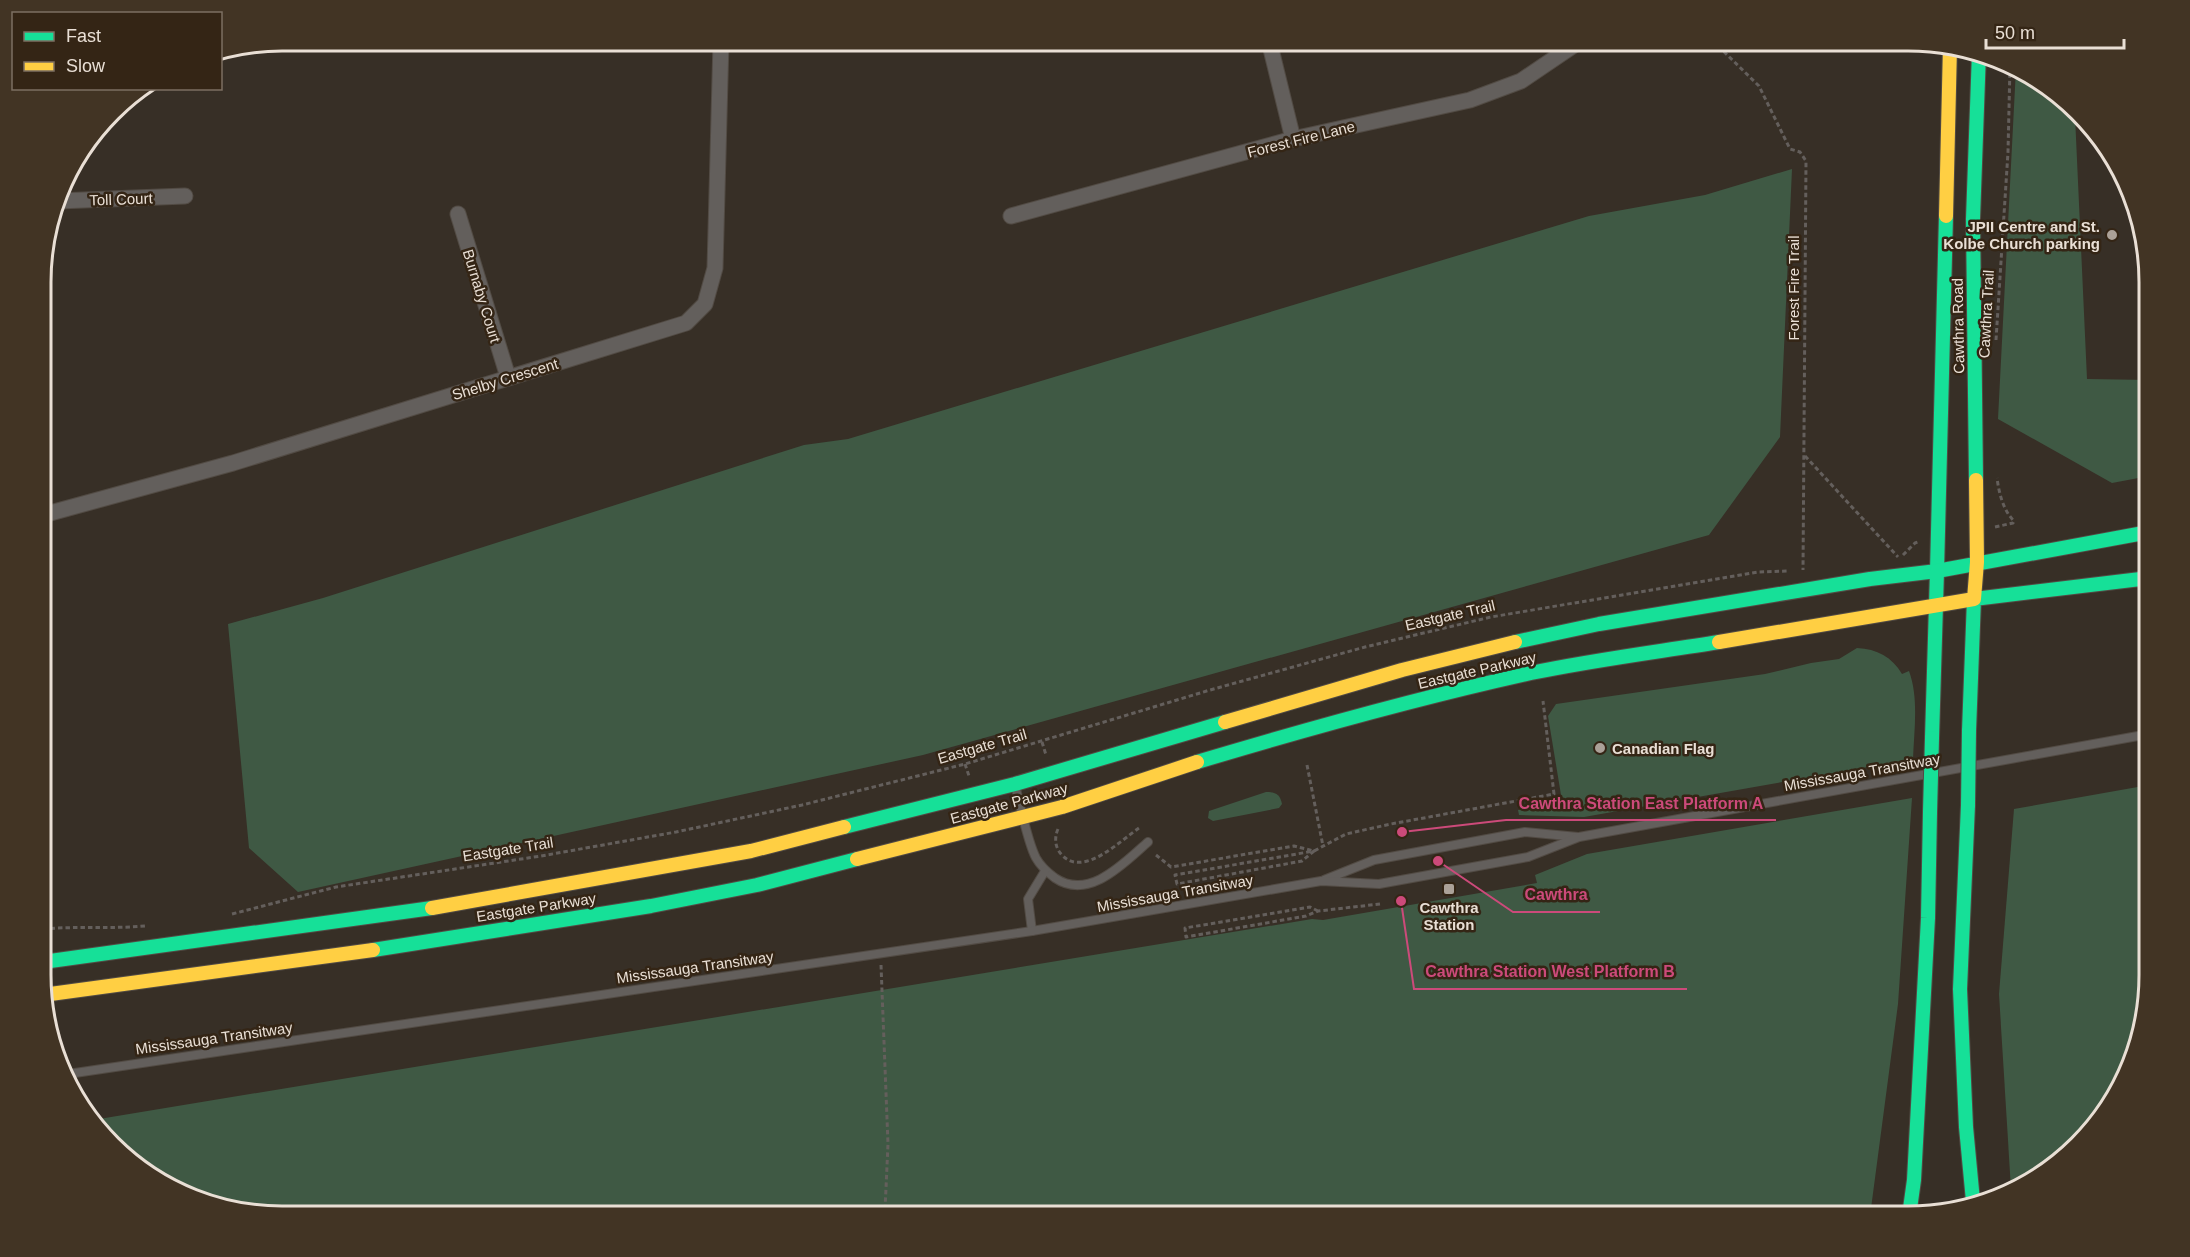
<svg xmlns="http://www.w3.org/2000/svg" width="2190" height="1257" viewBox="0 0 2190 1257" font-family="Helvetica,sans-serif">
<rect width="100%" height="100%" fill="#372f26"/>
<!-- green -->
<g fill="#3f5944">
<polygon points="2016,68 2028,73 2075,116 2087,379 2149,380 2149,476 2112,483 1998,419"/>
<polygon points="1792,169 1780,437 1709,535 923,755 298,892 249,848 228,624 323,598 804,445 848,439 1589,216 1705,195"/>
<path d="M1857,648C1877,649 1892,657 1902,674L1909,671C1919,698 1914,731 1913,759L1584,817L1519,815L1518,810L1562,801L1548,716L1556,704L1765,674L1811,663L1839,659Z"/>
<polygon points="2149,785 2149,990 2117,1095 2079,1146 2029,1184 2011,1189 1999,994 2014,809"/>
<path d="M1266,792C1276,792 1280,794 1282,804L1279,808L1213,821L1208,818L1209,811Z"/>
<polygon points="1912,798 1898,1004 1870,1216 282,1216 220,1208 162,1184 93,1120 1312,919 1323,920 1537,883 1535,875 1587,854"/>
</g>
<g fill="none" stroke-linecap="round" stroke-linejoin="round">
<defs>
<g id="lane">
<path d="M1015,786C1021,806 1027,841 1036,858C1041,867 1047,872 1055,878C1089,901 1124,863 1148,842"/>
<polyline points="1324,880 1374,860 1525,832 1578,837"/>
<polyline points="1032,931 1028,899 1045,871"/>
<polyline points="68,1074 1032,931 1321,881 1379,884 1528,857 1579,837 2149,734"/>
</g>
<g id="street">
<polyline points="1269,41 1293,139"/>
<polyline points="58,201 185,196"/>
<polyline points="458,214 508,377"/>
<polyline points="1011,216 1293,139 1470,100 1521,81 1580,41"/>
<polyline points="43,515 233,463 686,323 705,304 715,268 721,41"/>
</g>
<g id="fast">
<polyline points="1976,480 1973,219 1979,52"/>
<polyline points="1515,642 1599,624 1870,579 1937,571 1946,216"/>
<polyline points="1969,731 1974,599 2149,578"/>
<polyline points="1932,738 1937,571 2149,532"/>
<path d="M1197,762C1307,729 1418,698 1531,673C1593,660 1657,652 1719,642"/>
<polyline points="1968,805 1960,989 1966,1127 1973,1201"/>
<polyline points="844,827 1015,784 1225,722"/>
<polyline points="373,950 651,906 757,885 857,859"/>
<polyline points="43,962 432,908"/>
<polyline points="1909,1216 1914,1180 1928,918 1930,812"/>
</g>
<g id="slow">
<polyline points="1946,216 1950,46"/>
<polyline points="1719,642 1974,599 1977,562 1976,480"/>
<polyline points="1225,722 1402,670 1515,642"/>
<polyline points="857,859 1062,807 1197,762"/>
<polyline points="432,908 751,851 844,827"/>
<polyline points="43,995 373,950"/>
</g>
</defs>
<!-- lane casing -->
<use href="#lane" stroke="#524b44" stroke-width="10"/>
<!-- street casing -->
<use href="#street" stroke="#524b44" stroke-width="17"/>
<!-- fast casing -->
<use href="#fast" stroke="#524b44" stroke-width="16"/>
<!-- slow casing -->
<use href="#slow" stroke="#524b44" stroke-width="16"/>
<!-- path -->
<g stroke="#645f5c" stroke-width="3" stroke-dasharray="4.5 3" stroke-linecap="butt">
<polyline points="1713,41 1759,86 1790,149 1800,152 1806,161 1803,570"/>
<polyline points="1996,340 2008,152 2010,65"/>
<polyline points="1805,456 1898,557"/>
<path d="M1995,527L2013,523L2014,521C2003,510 1999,493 1997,478"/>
<polyline points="1903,555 1915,543 1918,542"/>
<polyline points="1042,742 1046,755"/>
<polyline points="965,764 969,776"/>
<polyline points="1307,765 1323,846"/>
<path d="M1058,829C1054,838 1055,848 1062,855C1083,878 1120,841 1139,828"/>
<polygon points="1314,851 1302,861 1177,884 1175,875"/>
<polyline points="1156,855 1171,867 1294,846 1314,851 1346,834 1391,824 1554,794 1543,701"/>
<polyline points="1318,911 1310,907 1185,928 1186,937 1306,916 1318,911 1380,904"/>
<polyline points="232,914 336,887 541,856 676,832 802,805 965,764 1210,690 1365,647 1491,617 1758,572 1788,571"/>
<path d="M43,929C77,926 111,929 145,926"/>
<polyline points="881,965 888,1144 885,1210 881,1216"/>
</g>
<!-- lane -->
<use href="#lane" stroke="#635f5c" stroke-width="8"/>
<!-- street -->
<use href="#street" stroke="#635f5c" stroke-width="15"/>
<!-- fast -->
<use href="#fast" stroke="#16e098" stroke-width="14"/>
<!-- slow -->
<use href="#slow" stroke="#ffcf43" stroke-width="14"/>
<defs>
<g id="fast-bridge">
<polyline points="1968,805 1969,731"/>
<polyline points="1930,812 1932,738"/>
</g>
</defs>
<!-- fast-bridge casing -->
<use href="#fast-bridge" stroke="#524b44" stroke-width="16" stroke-linecap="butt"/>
<!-- fast-bridge -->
<use href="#fast-bridge" stroke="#16e098" stroke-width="14"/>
</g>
<!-- markers -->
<g fill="#aba198" stroke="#342515" stroke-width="2">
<circle cx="2112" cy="235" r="6"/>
<circle cx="1600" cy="748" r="6"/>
<rect x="1443" y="883" width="12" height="12" rx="3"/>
</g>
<g text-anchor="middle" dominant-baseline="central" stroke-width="5" stroke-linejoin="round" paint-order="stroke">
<!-- street labels -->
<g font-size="15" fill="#e9dfd5" stroke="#342515">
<text transform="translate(1301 139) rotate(-14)">Forest Fire Lane</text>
<text transform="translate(121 199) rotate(-2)">Toll Court</text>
<text transform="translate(1793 288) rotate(-90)">Forest Fire Trail</text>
<text transform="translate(482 296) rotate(73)">Burnaby Court</text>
<text transform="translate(1986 314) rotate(-87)">Cawthra Trail</text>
<text transform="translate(1958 326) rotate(-91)">Cawthra Road</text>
<text transform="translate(505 379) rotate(-17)">Shelby Crescent</text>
<text transform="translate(1450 615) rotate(-13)">Eastgate Trail</text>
<text transform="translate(1477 670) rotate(-13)">Eastgate Parkway</text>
<text transform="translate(982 746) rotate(-16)">Eastgate Trail</text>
<text transform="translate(1862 772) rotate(-10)">Mississauga Transitway</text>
<text transform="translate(1009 803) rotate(-15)">Eastgate Parkway</text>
<text transform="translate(508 849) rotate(-9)">Eastgate Trail</text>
<text transform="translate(1175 893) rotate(-10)">Mississauga Transitway</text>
<text transform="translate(536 907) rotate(-9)">Eastgate Parkway</text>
<text transform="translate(695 967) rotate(-8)">Mississauga Transitway</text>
<text transform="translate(214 1038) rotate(-8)">Mississauga Transitway</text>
</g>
<!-- poi labels -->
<g font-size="15" font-weight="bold" fill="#e9dfd5" stroke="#342515" text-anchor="end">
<text x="2100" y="226">JPII Centre and St.<tspan x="2100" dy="17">Kolbe Church parking</tspan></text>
<text x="1612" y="748" text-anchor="start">Canadian Flag</text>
<text x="1449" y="907" text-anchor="middle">Cawthra<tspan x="1449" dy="17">Station</tspan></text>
</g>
</g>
<!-- crop -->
<path d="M0 0H2190V1257H0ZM282 51H1908A231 231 0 0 1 2139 282V975A231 231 0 0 1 1908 1206H282A231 231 0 0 1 51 975V282A231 231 0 0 1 282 51Z" fill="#423424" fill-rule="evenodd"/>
<path fill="none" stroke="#e9dfd5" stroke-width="3" d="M282 51H1908A231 231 0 0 1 2139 282V975A231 231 0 0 1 1908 1206H282A231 231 0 0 1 51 975V282A231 231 0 0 1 282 51Z"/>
<!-- callouts -->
<path fill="none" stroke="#cc4a7a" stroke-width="2" d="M1402 832L1506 820H1776M1438 861L1513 912H1600M1401 901L1414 989H1687"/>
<g fill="#cc4a7a" stroke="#342515" stroke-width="2">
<circle cx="1402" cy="832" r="6"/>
<circle cx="1438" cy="861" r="6"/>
<circle cx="1401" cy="901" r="6"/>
</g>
<g font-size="16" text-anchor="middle" font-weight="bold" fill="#cc4a7a" stroke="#342515" stroke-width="5" stroke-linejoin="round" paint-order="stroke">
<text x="1641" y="809">Cawthra Station East Platform A</text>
<text x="1556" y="900">Cawthra</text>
<text x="1550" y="977">Cawthra Station West Platform B</text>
</g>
<!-- legend -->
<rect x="12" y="12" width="210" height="78" fill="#342515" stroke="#7c6f62" stroke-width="1.5"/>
<rect x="24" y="32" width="30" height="9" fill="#16e098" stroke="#7c6f62" stroke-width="1.5"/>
<text x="66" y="42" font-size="18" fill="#e9dfd5">Fast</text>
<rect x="24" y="62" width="30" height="9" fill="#ffcf43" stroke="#7c6f62" stroke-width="1.5"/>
<text x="66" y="72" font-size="18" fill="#e9dfd5">Slow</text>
<!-- scale -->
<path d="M1986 39v9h138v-9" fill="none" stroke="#e9dfd5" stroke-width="3"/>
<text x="1995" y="39" font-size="18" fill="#e9dfd5" stroke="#342515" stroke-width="4.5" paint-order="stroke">50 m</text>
</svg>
